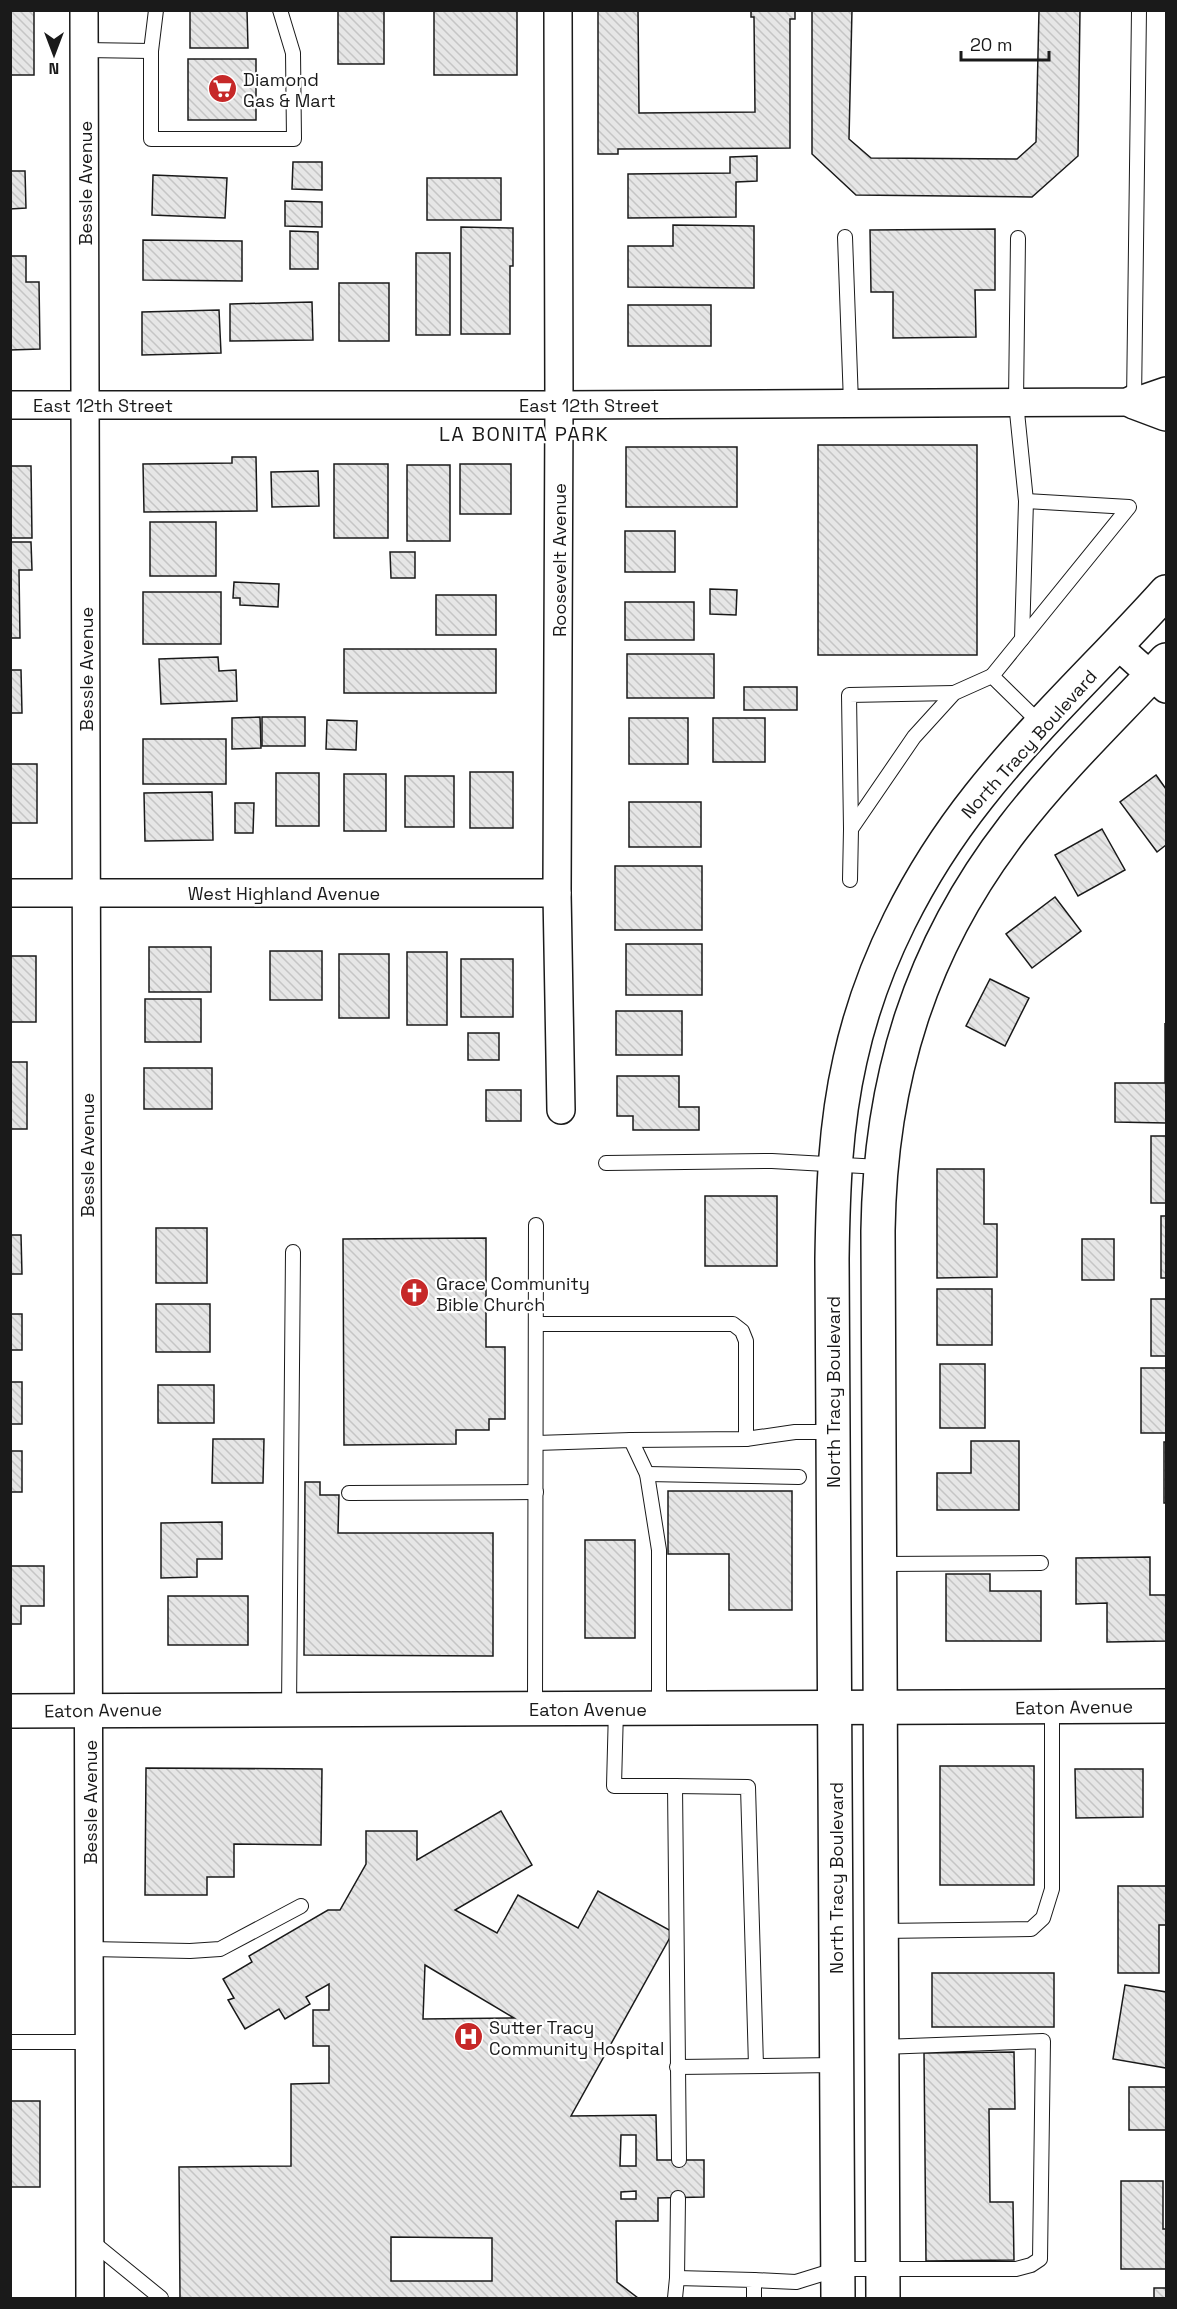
<svg xmlns="http://www.w3.org/2000/svg" width="1177" height="2309" viewBox="0 0 1177 2309" font-family="'Space Grotesk',sans-serif">
<defs>
<pattern id="building-back-hatch" width="6" height="6" patternUnits="userSpaceOnUse" patternTransform="scale(1.5)"><rect width="6" height="6" fill="#e6e6e6"/><path d="M-1 5l2 2M0 0l6 6M5-1l2 2" fill="none" stroke="#c5c5c5"/></pattern>
</defs>
<rect width="100%" height="100%" fill="#fff"/>
<!-- building -->
<g fill="url(#building-back-hatch)" stroke="#1a1a1a" stroke-width="1.5" fill-rule="evenodd">
<rect x="10" y="10" width="24" height="65"/>
<polygon points="190,10 247,10 248,48 190,48"/>
<rect x="338" y="10" width="46" height="54"/>
<rect x="434" y="10" width="83" height="65"/>
<polygon points="598,10 638,10 639,113 755,112 754,17 751,17 751,10 795,10 795,19 790,19 790,148 618,149 618,154 598,154"/>
<polygon points="812,10 852,10 849,139 871,158 1017,159 1036,142 1039,10 1080,10 1078,156 1032,197 856,195 812,154"/>
<rect x="188" y="59" width="68" height="61"/>
<polygon points="757,156 757,181 736,182 736,217 628,218 628,174 730,173 730,157"/>
<polygon points="293,162 322,162 322,190 292,189"/>
<polygon points="10,171 25,171 26,208 10,209"/>
<polygon points="153,175 227,178 225,218 152,215"/>
<rect x="427" y="178" width="74" height="42"/>
<polygon points="285,201 322,202 322,227 285,226"/>
<polygon points="673,225 754,226 754,288 628,287 628,246 673,246"/>
<polygon points="461,227 513,228 513,266 510,266 510,334 461,334"/>
<polygon points="995,229 995,290 975,290 976,337 893,338 893,292 871,292 870,230"/>
<polygon points="290,231 318,232 318,269 290,269"/>
<polygon points="143,240 242,241 242,281 143,280"/>
<rect x="416" y="253" width="34" height="82"/>
<polygon points="10,256 26,256 26,282 39,282 40,349 10,350"/>
<rect x="339" y="283" width="50" height="58"/>
<polygon points="312,302 313,340 230,341 230,304"/>
<rect x="628" y="305" width="83" height="41"/>
<polygon points="219,310 221,353 142,355 142,312"/>
<rect x="818" y="445" width="159" height="210"/>
<rect x="626" y="447" width="111" height="60"/>
<polygon points="232,457 256,457 257,511 144,512 143,464 232,463"/>
<rect x="334" y="464" width="54" height="74"/>
<rect x="460" y="464" width="51" height="50"/>
<rect x="407" y="465" width="43" height="76"/>
<polygon points="10,466 31,466 32,538 10,538"/>
<polygon points="318,471 319,506 272,507 271,472"/>
<rect x="150" y="522" width="66" height="54"/>
<rect x="625" y="531" width="50" height="41"/>
<polygon points="10,542 31,542 32,570 19,570 20,638 10,638"/>
<polygon points="390,552 415,552 415,578 391,578"/>
<polygon points="234,582 279,584 278,607 240,605 240,598 233,598"/>
<polygon points="710,589 737,590 736,615 710,614"/>
<rect x="143" y="592" width="78" height="52"/>
<rect x="436" y="595" width="60" height="40"/>
<rect x="625" y="602" width="69" height="38"/>
<rect x="344" y="649" width="152" height="44"/>
<rect x="627" y="654" width="87" height="44"/>
<polygon points="218,657 219,671 236,670 237,701 161,704 159,659"/>
<polygon points="10,670 21,670 22,713 10,713"/>
<rect x="744" y="687" width="53" height="23"/>
<polygon points="260,717 261,748 232,749 232,718"/>
<rect x="262" y="717" width="43" height="29"/>
<rect x="629" y="718" width="59" height="46"/>
<rect x="713" y="718" width="52" height="44"/>
<polygon points="327,720 357,721 356,750 326,749"/>
<rect x="143" y="739" width="83" height="45"/>
<rect x="10" y="764" width="27" height="59"/>
<rect x="470" y="772" width="43" height="56"/>
<rect x="276" y="773" width="43" height="53"/>
<rect x="344" y="774" width="42" height="57"/>
<polygon points="1156,775 1166,789 1166,845 1157,852 1120,802"/>
<rect x="405" y="776" width="49" height="51"/>
<polygon points="212,792 213,840 145,841 144,793"/>
<rect x="629" y="802" width="72" height="45"/>
<polygon points="235,803 254,803 253,833 235,833"/>
<polygon points="1102,829 1125,870 1078,896 1055,855"/>
<rect x="615" y="866" width="87" height="64"/>
<polygon points="1055,897 1081,931 1032,968 1006,934"/>
<rect x="626" y="944" width="76" height="51"/>
<rect x="149" y="947" width="62" height="45"/>
<rect x="270" y="951" width="52" height="49"/>
<rect x="407" y="952" width="40" height="73"/>
<rect x="339" y="954" width="50" height="64"/>
<rect x="10" y="956" width="26" height="66"/>
<rect x="461" y="959" width="52" height="58"/>
<polygon points="990,979 1029,998 1005,1046 966,1026"/>
<rect x="145" y="999" width="56" height="43"/>
<rect x="616" y="1011" width="66" height="44"/>
<polygon points="1165,1023 1166,1123 1115,1122 1115,1083 1165,1083"/>
<rect x="468" y="1033" width="31" height="27"/>
<rect x="10" y="1062" width="17" height="67"/>
<rect x="144" y="1068" width="68" height="41"/>
<polygon points="617,1076 679,1076 679,1107 699,1107 699,1130 633,1130 633,1116 617,1116"/>
<rect x="486" y="1090" width="35" height="31"/>
<rect x="1151" y="1136" width="15" height="67"/>
<polygon points="937,1169 984,1169 984,1224 997,1224 997,1277 937,1278"/>
<rect x="705" y="1196" width="72" height="70"/>
<rect x="1161" y="1216" width="5" height="62"/>
<rect x="156" y="1228" width="51" height="55"/>
<polygon points="10,1235 21,1235 22,1274 10,1274"/>
<polygon points="486,1238 486,1347 505,1347 505,1419 489,1419 489,1430 456,1430 456,1444 344,1445 343,1239"/>
<rect x="1082" y="1239" width="32" height="41"/>
<rect x="937" y="1289" width="55" height="56"/>
<rect x="1151" y="1299" width="15" height="57"/>
<rect x="156" y="1304" width="54" height="48"/>
<rect x="10" y="1314" width="12" height="36"/>
<rect x="940" y="1364" width="45" height="64"/>
<rect x="1141" y="1368" width="25" height="65"/>
<rect x="10" y="1382" width="12" height="42"/>
<rect x="158" y="1385" width="56" height="38"/>
<polygon points="213,1439 264,1439 263,1483 212,1483"/>
<polygon points="971,1441 1019,1441 1019,1510 937,1510 937,1473 971,1473"/>
<rect x="1164" y="1442" width="2" height="61"/>
<rect x="10" y="1451" width="12" height="41"/>
<polygon points="305,1482 320,1482 320,1495 339,1495 338,1533 493,1533 493,1656 304,1655"/>
<polygon points="668,1491 792,1491 792,1610 729,1610 729,1554 668,1554"/>
<polygon points="222,1522 222,1559 197,1559 197,1577 161,1578 161,1523"/>
<rect x="585" y="1540" width="50" height="98"/>
<polygon points="1150,1557 1150,1595 1166,1595 1166,1641 1107,1642 1107,1603 1076,1604 1076,1558"/>
<polygon points="10,1566 44,1566 44,1606 21,1606 21,1624 10,1624"/>
<polygon points="946,1574 990,1574 990,1591 1041,1591 1041,1641 946,1641"/>
<rect x="168" y="1596" width="80" height="49"/>
<rect x="940" y="1766" width="94" height="119"/>
<polygon points="146,1768 322,1769 321,1845 234,1844 234,1877 207,1877 207,1895 145,1895"/>
<polygon points="1075,1769 1143,1769 1143,1817 1076,1818"/>
<path d="M501,1811L532,1865L455,1910L497,1933L518,1895L578,1928L598,1891L673,1932L571,2116L656,2115L657,2160H704V2197L658,2198V2221H616L617,2282L638,2298H180L179,2167L291,2166V2084L329,2083V2046H313V2010H329V1984L306,1997L310,2004L285,2019L279,2009L245,2029L228,2000L234,1998L223,1979L252,1962L249,1956L328,1910H340L366,1864V1831H417V1860ZM425,1965L514,2018L423,2019ZM621,2135H636V2166H620ZM636,2191V2199H621V2192ZM391,2237L492,2238V2281H391Z"/>
<polygon points="1118,1886 1166,1886 1166,1925 1159,1925 1159,1973 1118,1973"/>
<rect x="932" y="1973" width="122" height="54"/>
<polygon points="1125,1985 1166,1992 1166,2068 1113,2059"/>
<polygon points="1014,2052 1015,2109 989,2109 990,2202 1013,2202 1014,2260 926,2261 924,2053"/>
<rect x="1129" y="2087" width="37" height="43"/>
<rect x="10" y="2101" width="30" height="86"/>
<polygon points="1121,2181 1163,2181 1163,2229 1166,2229 1166,2269 1121,2269"/>
<rect x="1154" y="2288" width="12" height="10"/>
</g>
<g fill="none" stroke-linecap="round" stroke-linejoin="round">
<defs>
<g id="lane">
<polyline points="85,50 151,51 156,10"/>
<polyline points="151,51 151,139 294,139 293,53 280,10"/>
<polyline points="845,237 851,403"/>
<polyline points="1018,238 1016,402 1026,501 1022,639"/>
<polyline points="1134,402 1139,10"/>
<polyline points="992,676 1129,507 1026,501"/>
<polyline points="851,829 849,695 954,693"/>
<polyline points="850,880 851,829 914,737 954,693 992,676 1042,725"/>
<polyline points="606,1163 772,1161 880,1167"/>
<polyline points="537,1324 733,1324 742,1331 746,1341 746,1439"/>
<polyline points="631,1440 746,1439 795,1432 832,1432"/>
<polyline points="536,1443 631,1440 647,1474 659,1550 659,1709"/>
<polyline points="647,1474 799,1477"/>
<polyline points="349,1493 536,1492"/>
<polyline points="880,1564 1041,1563"/>
<polyline points="535,1708 536,1225"/>
<polyline points="289,1709 293,1252"/>
<polyline points="616,1709 614,1786 675,1786 679,2160"/>
<polyline points="675,1786 748,1787 756,2066"/>
<polyline points="881,1931 1031,1929 1043,1918 1052,1889 1052,1708"/>
<polyline points="90,1949 190,1951 220,1949 301,1906"/>
<polyline points="10,2042 90,2042"/>
<polyline points="677,2067 836,2065"/>
<polyline points="91,2241 161,2298"/>
<polyline points="677,2278 678,2198"/>
<polyline points="754,2280 796,2282 838,2269 1016,2269 1031,2265 1040,2259 1043,2041 882,2047"/>
<polyline points="675,2298 677,2278 754,2280 754,2298"/>
</g>
<g id="street">
<polyline points="84,10 90,2298"/>
<polyline points="558,10 559,405 557,893 561,1110"/>
<polyline points="10,405 559,405 1134,402 1166,391"/>
<polyline points="1118,646 1166,689"/>
<polyline points="10,893 557,893"/>
</g>
<polyline id="secondary" points="10,1711 1166,1706"/>
<g id="primary">
<polyline points="1134,402 1166,414"/>
<path d="M838,2298L832,1259C833,1192 835,1126 850,1060C871,964 918,873 979,796C1036,724 1105,660 1166,592"/>
<path d="M883,2298L878,1231C880,1080 920,948 1013,828C1059,768 1115,715 1166,660"/>
</g>
</defs>
<!-- lane casing -->
<use href="#lane" stroke="#1a1a1a" stroke-width="16"/>
<!-- street casing -->
<use href="#street" stroke="#1a1a1a" stroke-width="30"/>
<!-- secondary casing -->
<use href="#secondary" stroke="#1a1a1a" stroke-width="36"/>
<!-- primary casing -->
<use href="#primary" stroke="#1a1a1a" stroke-width="36"/>
<!-- lane -->
<use href="#lane" stroke="#fff" stroke-width="14"/>
<!-- street -->
<use href="#street" stroke="#fff" stroke-width="27"/>
<!-- secondary -->
<use href="#secondary" stroke="#fff" stroke-width="33"/>
<!-- primary -->
<use href="#primary" stroke="#fff" stroke-width="33"/>
</g>
<!-- icons -->
<defs>
<symbol id="supermarket-disc" viewBox="-11 -11 22 22"><circle r="9.5" fill="#c62828" stroke="#fff"/><path d="M-6-5.5h2.5l.6 2H6L4.5 2H-2.5L-4.4-4H-6ZM-1.5 3.2a1.3 1.3 0 1 0 .1 0ZM3 3.2a1.3 1.3 0 1 0 .1 0Z" fill="#fff"/></symbol>
<symbol id="church-disc" viewBox="-11 -11 22 22"><circle r="9.5" fill="#c62828" stroke="#fff"/><path d="M-1.2-6h2.4v3.5h3.3v2.4h-3.3V6h-2.4V-.1h-3.3v-2.4h3.3Z" fill="#fff"/></symbol>
<symbol id="hospital-disc" viewBox="-11 -11 22 22"><circle r="9.5" fill="#c62828" stroke="#fff"/><path d="M-5-5h3v3.5h4V-5h3V5h-3V1.5h-4V5h-3Z" fill="#fff"/></symbol>
</defs>
<g fill-rule="evenodd">
<use href="#supermarket-disc" x="206" y="72" width="33" height="33"/>
<use href="#church-disc" x="398" y="1276" width="33" height="33"/>
<use href="#hospital-disc" x="452" y="2020" width="33" height="33"/>
</g>
<g text-anchor="middle" dominant-baseline="central" stroke-width="4.5" stroke-linejoin="round" paint-order="stroke">
<!-- poi labels -->
<g font-size="18" fill="#1a1a1a" stroke="#fff" text-anchor="start">
<text x="243" y="79">Diamond<tspan x="243" dy="21">Gas &amp; Mart</tspan></text>
<text x="436" y="1283">Grace Community<tspan x="436" dy="21">Bible Church</tspan></text>
<text x="489" y="2027">Sutter Tracy<tspan x="489" dy="21">Community Hospital</tspan></text>
</g>
<!-- street labels -->
<g font-size="18" fill="#1a1a1a" stroke="#fff">
<text transform="translate(85 183) rotate(-90)">Bessle Avenue</text>
<text x="103" y="405">East 12th Street</text>
<text x="589" y="405">East 12th Street</text>
<text transform="translate(559 560) rotate(-90)">Roosevelt Avenue</text>
<text transform="translate(86 669) rotate(-90)">Bessle Avenue</text>
<text transform="translate(1029 744) rotate(-48)">North Tracy Boulevard</text>
<text x="284" y="893">West Highland Avenue</text>
<text transform="translate(87 1155) rotate(-90)">Bessle Avenue</text>
<text transform="translate(833 1392) rotate(-90)">North Tracy Boulevard</text>
<text transform="translate(1074 1707) rotate(-1)">Eaton Avenue</text>
<text x="588" y="1709">Eaton Avenue</text>
<text transform="translate(103 1710) rotate(-1)">Eaton Avenue</text>
<text transform="translate(90 1802) rotate(-90)">Bessle Avenue</text>
<text transform="translate(836 1878) rotate(-90)">North Tracy Boulevard</text>
</g>
<!-- neighbourhood labels -->
<g font-size="20" letter-spacing="1.5" fill="#1a1a1a" stroke="#fff">
<text x="524" y="434">LA BONITA PARK</text>
</g>
</g>
<!-- border -->
<rect width="1177" height="2309" fill="none" stroke="#1a1a1a" stroke-width="24"/>
<!-- north arrow -->
<g transform="translate(54 54) rotate(180)" stroke="#ffffff" stroke-width="4.5" paint-order="stroke">
<path d="M0-4.5L10 22L0 15L-10 22Z" fill="#1a1a1a"/>
<text y="-9" font-size="16" font-weight="bold" text-anchor="middle" fill="#1a1a1a">N</text>
</g>
<!-- scale -->
<path d="M961 51v9h88v-9" fill="none" stroke="#1a1a1a" stroke-width="3"/>
<text x="970" y="51" font-size="18" fill="#1a1a1a" stroke="#ffffff" stroke-width="4.5" paint-order="stroke">20 m</text>
</svg>
